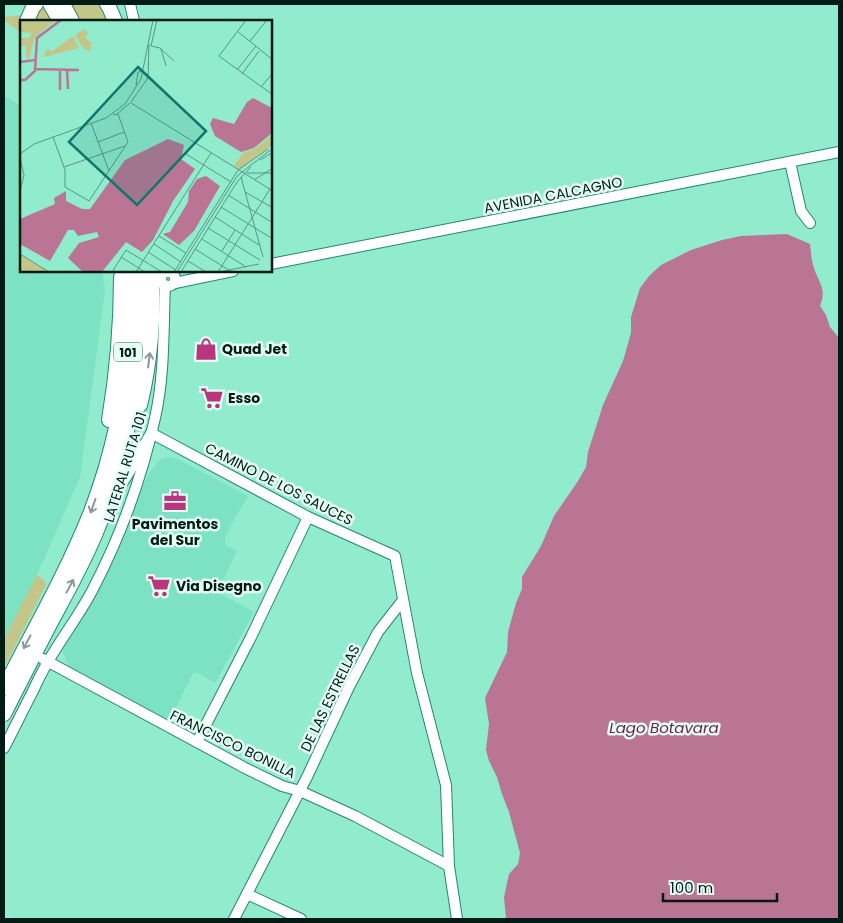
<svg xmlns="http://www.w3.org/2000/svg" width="843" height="923" viewBox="0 0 843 923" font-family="Poppins,sans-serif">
<rect width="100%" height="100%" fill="#91ebcd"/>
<!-- built -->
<g fill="#7ce2c1">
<polygon points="4,96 21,106 21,271 102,271 105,290 80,477 37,575 4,639"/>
<polygon points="169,457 175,458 248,496 225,536 225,545 237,551 217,592 254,612 215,683 198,673 193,673 169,721 70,669 62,650 102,580 136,501 148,475 157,463 162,459"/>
</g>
<!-- green -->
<g fill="#c3c688">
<polygon points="43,4 100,4 105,9 110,21 34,21 36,14"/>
<polygon points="23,15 20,32 4,20 4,17"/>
<polygon points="37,575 44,580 46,585 4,668 4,639"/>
</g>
<!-- water -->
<path fill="#ba7595" d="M787,234L810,244C811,252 811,259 814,268C819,284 827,288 820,306L826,315L830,327L839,338V919H506L504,897L509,874L518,864L520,853L509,812L502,794L497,777L489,761L486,750L489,724L485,698L507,652L508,632L516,603L522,589V577L541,546L554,516L578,481L586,467L588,452L603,405L623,361L631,333V317L640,288L649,276L661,265L691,250L722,240L741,236Z"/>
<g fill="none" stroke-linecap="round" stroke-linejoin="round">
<defs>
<g id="minor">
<polyline points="130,4 134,21"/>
<polyline points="790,162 801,211 810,223"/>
<polyline points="271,264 839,152"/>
<circle cx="168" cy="279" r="7"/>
<polyline points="175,283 233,271"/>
<path d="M115,493C130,475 139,453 151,433L308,517L395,556L417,673L446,785L449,866L457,919"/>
<polyline points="43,659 245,768 282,786 300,791 355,816 449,866"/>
<polyline points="197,742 251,637 308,517"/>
<path d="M4,748C14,729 23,710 33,691C38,680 43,670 49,660C63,636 80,614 93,589C121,535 142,477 155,418C165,374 163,329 165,285"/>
<polyline points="247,894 301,919"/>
<polyline points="234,919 307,777 349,687 378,632 403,600"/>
</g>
<g id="highway">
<polyline points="50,4 60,21"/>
<polyline points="63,4 72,21"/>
<polyline points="107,4 109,7 115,21"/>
<polyline points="27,21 33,7 36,4"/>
<path d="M140,405C151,361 154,316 152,271"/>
<path d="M109,420C117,372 121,325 121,277"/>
<path d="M4,688C33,631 66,574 90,514C96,499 101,483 106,467C124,404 134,338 130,271"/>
<path d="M4,714C19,684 34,655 49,626C65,596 82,566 95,535C118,481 131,424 137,366C141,335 143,303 140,271"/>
</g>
</defs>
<!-- minor casing -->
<use href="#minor" stroke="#26866c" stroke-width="12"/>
<!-- highway casing -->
<use href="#highway" stroke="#26866c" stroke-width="16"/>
<!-- minor -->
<use href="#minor" stroke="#fff" stroke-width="10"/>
<!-- highway -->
<use href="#highway" stroke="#fff" stroke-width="14"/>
</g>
<!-- one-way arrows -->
<defs><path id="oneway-shaft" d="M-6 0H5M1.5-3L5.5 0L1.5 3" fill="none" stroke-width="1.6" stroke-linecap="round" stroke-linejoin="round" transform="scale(1.25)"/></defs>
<g stroke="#8c9895">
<use href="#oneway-shaft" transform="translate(149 360) rotate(-83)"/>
<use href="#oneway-shaft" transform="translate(93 506) rotate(109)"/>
<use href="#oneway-shaft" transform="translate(70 586) rotate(-62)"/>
<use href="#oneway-shaft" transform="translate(27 642) rotate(118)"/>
</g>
<!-- icons -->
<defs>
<symbol id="shop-bare" viewBox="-9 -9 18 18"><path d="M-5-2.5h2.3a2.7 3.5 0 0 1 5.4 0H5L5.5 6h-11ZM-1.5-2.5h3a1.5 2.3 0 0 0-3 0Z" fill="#b8367e" stroke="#e4fef4" stroke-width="2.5" paint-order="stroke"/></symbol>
<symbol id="supermarket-bare" viewBox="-9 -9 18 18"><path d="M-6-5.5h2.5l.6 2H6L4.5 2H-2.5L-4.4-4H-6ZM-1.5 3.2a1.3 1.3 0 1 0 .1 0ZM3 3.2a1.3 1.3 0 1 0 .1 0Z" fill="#b8367e" stroke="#e4fef4" stroke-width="2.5" paint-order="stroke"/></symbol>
<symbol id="office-bare" viewBox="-9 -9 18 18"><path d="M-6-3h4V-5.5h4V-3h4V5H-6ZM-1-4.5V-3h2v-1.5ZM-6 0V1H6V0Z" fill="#b8367e" stroke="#e4fef4" stroke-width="2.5" paint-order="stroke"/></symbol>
</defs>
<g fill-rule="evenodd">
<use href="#shop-bare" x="190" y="333" width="32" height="32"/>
<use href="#supermarket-bare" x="196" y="382" width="32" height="32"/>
<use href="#office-bare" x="159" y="485" width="32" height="32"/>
<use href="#supermarket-bare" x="143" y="570" width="32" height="32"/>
</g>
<g text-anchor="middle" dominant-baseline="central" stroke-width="5" stroke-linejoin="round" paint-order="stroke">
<!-- shield labels -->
<rect fill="#e4fef4" stroke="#445f56" stroke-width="1" x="114" y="342.5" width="28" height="19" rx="4"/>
<g font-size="12" font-weight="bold" fill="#001b13">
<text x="128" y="352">101</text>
</g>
<!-- street labels -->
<g font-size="14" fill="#001b13" stroke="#e4fef4">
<text transform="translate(553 195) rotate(-11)">AVENIDA CALCAGNO</text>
<text transform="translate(125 467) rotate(-73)">LATERAL RUTA 101</text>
<text transform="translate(279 484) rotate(27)">CAMINO DE LOS SAUCES</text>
<text transform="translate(330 698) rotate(-64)">DE LAS ESTRELLAS</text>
<text transform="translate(233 744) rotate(26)">FRANCISCO BONILLA</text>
</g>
<!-- poi labels -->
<g font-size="14" font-weight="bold" fill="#001b13" stroke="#e4fef4" text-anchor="start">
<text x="222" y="349">Quad Jet</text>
<text x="228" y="398">Esso</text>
<text x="175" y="524" text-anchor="middle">Pavimentos<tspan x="175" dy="16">del Sur</tspan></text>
<text x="176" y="586">Via Disegno</text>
</g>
<!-- water labels -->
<g font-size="15" font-style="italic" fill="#6f1b4a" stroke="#e4fef4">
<text x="664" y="727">Lago Botavara</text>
</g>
</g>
<!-- overview -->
<g transform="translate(20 20)">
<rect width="252" height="252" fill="#91ebcd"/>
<path d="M0,0H36L15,17L9,39L6,37V26H0V18H9L12,13L0,12ZM65,9L68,13L65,18L72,23L70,32L62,27L55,15ZM53,16L59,28L24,37L25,31L29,29L31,32ZM252,115V125L219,149L214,146L223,133L236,128ZM0,234L30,252H0Z" fill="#c3c688"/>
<path d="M233,78L252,88V113L234,128L221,132L195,116L190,104L193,98L214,104L227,82ZM148,119L164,125L161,139L175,149L153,181L133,220L122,232L106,222L82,252H63L48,238L59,223L79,217L77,212L58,216L54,210H48L30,241L0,224V199L35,184L34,178L46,171V181L62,189H70L105,140ZM186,156L200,166L174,211L159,225L143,214L150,212L168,182L169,171L177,159Z" fill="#ba7595"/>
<path fill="none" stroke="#ba7595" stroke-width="2.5" d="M0,42L15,40M15,49L59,50M47,50L48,69M0,60H5L15,51L17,18L41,0M40,70V50"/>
<path fill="none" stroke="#579883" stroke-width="1" d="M137,0L131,26L140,28L154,41M226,0L199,36L253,75M217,11L253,40M230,21L247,0M141,29L146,46M217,50L236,26M222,54L239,31M116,65L118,52L124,51M241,67L253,53M111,82L128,58L129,24M111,83L253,171M97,94L110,83M71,103L89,151M33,117L45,150V167L69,181L108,122L98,94L93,95M78,122L104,112M0,134L14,124L86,98L105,84L121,59L133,0M166,134L211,162M0,138L4,155L0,171M240,140L253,132M44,147L105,126M227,153H253M221,157L243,237M234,160L253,148M225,172L253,188M208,175L253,203M201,187L253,219M195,197L239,225M188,208L240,240M139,216L166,233M182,219L226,247M134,224L161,242M175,229L212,252M202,231L215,210M128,232L156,250M0,234L29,252M101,237L125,252M168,241L186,252M92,252L106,230L142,252M116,252L191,133M154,252L218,150L248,129M157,252L217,156L253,128M161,252L217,162L231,147M198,252L250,169M199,252L239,244"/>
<path fill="#0f766e" fill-opacity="0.15" stroke="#0f766e" stroke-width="2.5" d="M118,47L186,111L117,185L49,122Z"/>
<rect width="252" height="252" fill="none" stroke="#001b13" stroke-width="2.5"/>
</g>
<!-- border -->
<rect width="843" height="923" fill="none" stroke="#001b13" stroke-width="10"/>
<!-- scale -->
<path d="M663 893v8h114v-8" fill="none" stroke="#001b13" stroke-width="2.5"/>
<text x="670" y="893" font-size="15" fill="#001b13" stroke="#e4fef4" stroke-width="4" paint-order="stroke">100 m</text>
</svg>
